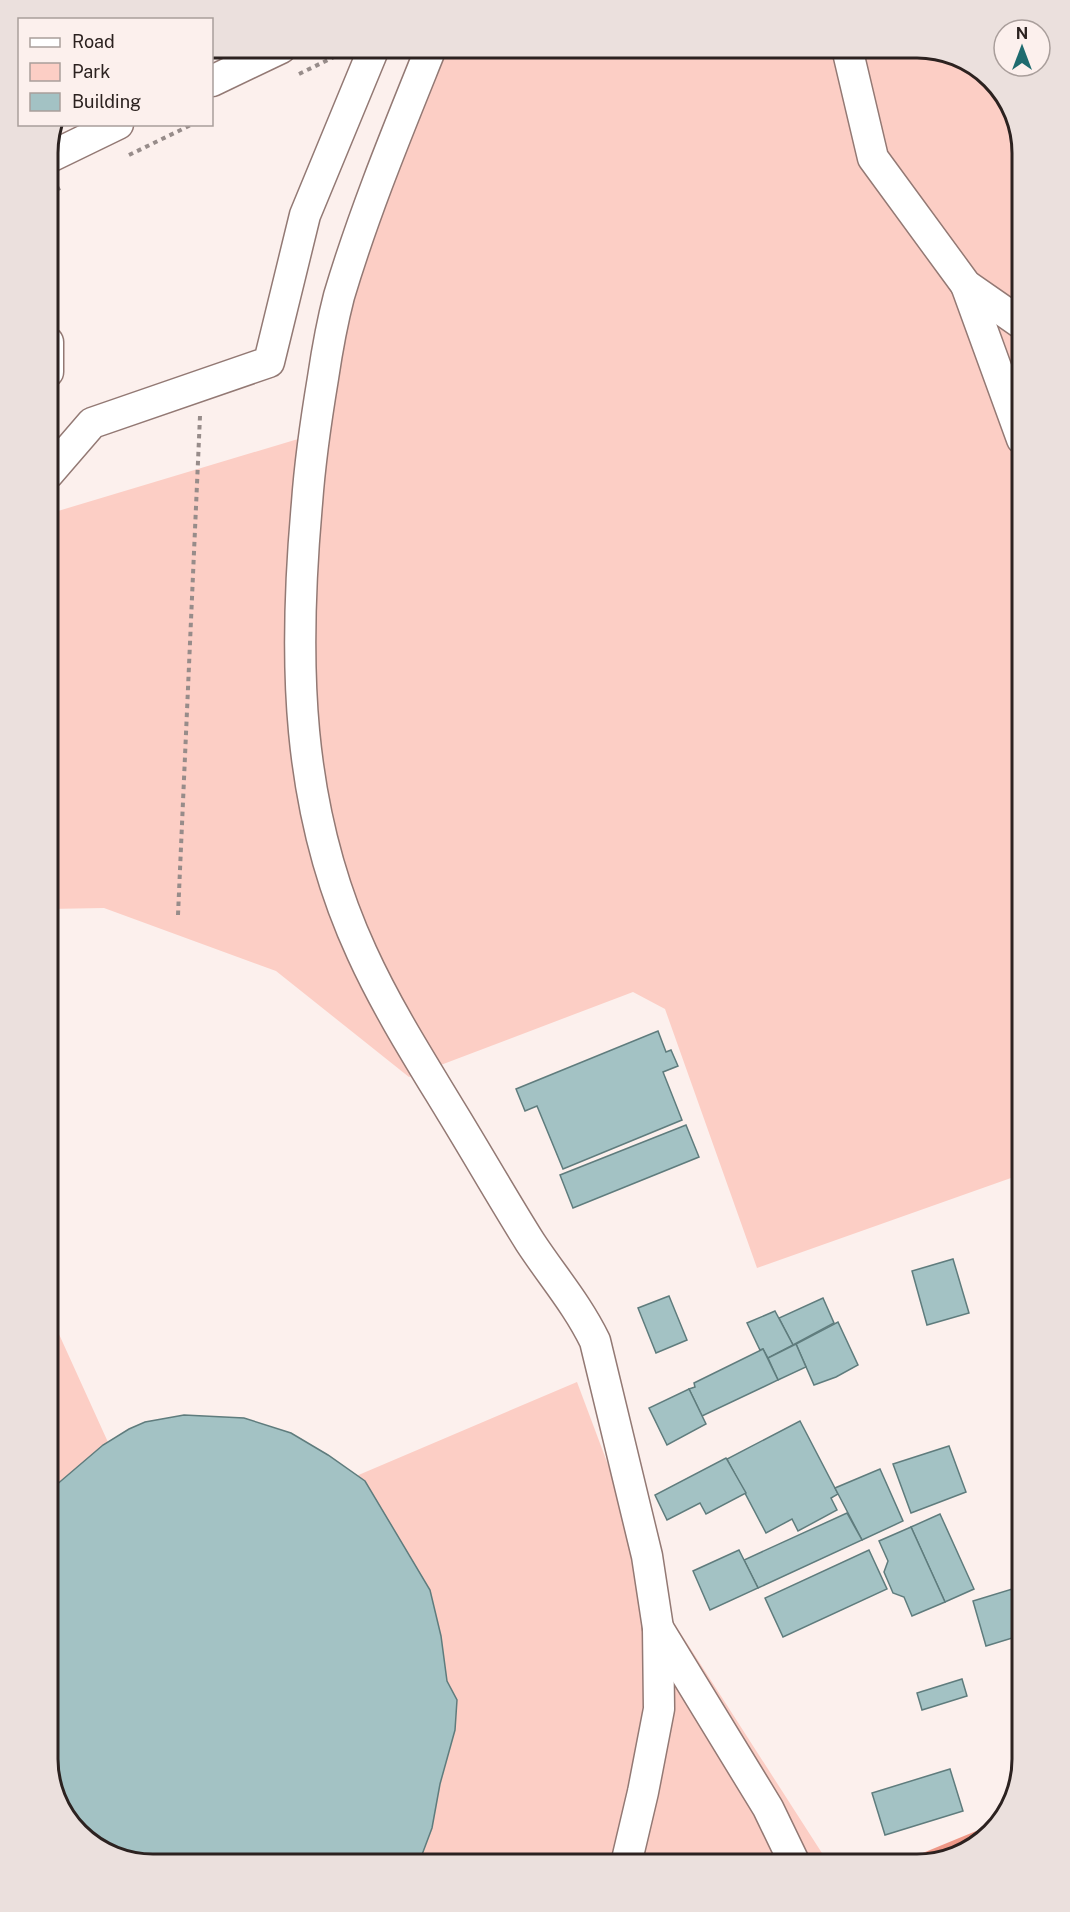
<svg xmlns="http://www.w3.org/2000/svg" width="1070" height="1912" viewBox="0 0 1070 1912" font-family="'Public Sans',sans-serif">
<rect width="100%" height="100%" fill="#fcf0ed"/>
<!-- green -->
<g fill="#fccec5">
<polygon points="430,48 923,48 980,70 1014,113 1022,154 1022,1174 757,1268 665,1009 633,992 409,1077 276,971 104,908 48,909 48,514 328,430 343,302"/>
<polygon points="48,1310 161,1559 577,1382 658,1598 829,1864 147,1864 95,1846 56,1799 48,1758"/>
</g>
<!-- forest -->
<polygon fill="#ef9887" points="998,1822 957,1856 916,1864 896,1864"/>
<!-- building -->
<g fill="#a3c2c4" stroke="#5f7c7d" stroke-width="1.5">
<polygon points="658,1031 666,1052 671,1050 678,1066 663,1072 682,1120 563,1169 537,1106 525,1111 516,1089"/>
<polygon points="686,1125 699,1157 573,1208 560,1175"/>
<polygon points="953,1259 969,1313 927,1325 912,1271"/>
<polygon points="669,1296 687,1340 656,1353 638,1308"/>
<polygon points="823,1298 834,1323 793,1345 779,1318"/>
<polygon points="775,1311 793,1345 768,1358 763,1349 760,1350 747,1323"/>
<polygon points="838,1322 858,1365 836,1377 814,1385 796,1344"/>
<polygon points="796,1344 806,1367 778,1380 768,1358"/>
<polygon points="763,1349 778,1380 702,1416 689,1389 695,1387 694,1383"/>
<polygon points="689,1389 706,1424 667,1445 649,1408"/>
<polygon points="184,1415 244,1418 291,1433 328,1455 365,1481 430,1590 441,1636 447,1681 457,1700 455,1730 440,1784 432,1828 420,1860 410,1864 147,1864 95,1846 56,1799 48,1758 48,1492 103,1445 129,1429 145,1422"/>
<polygon points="800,1421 838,1494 831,1498 837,1510 798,1531 792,1519 766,1533 727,1459"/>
<polygon points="949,1446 966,1492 911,1513 893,1464"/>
<polygon points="726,1458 746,1493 706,1514 700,1503 667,1520 655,1495"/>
<polygon points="880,1469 903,1521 862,1540 835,1488"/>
<polygon points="847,1513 862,1540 758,1588 744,1560"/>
<polygon points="940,1514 974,1589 945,1602 911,1527"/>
<polygon points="911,1527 945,1602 912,1616 904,1597 893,1593 884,1572 888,1561 879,1541"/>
<polygon points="739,1550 758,1588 710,1610 693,1571"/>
<polygon points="869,1550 887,1589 783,1637 765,1598"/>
<polygon points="1022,1586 1022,1635 986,1646 973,1601"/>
<polygon points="962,1679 967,1696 922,1710 917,1693"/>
<polygon points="950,1769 963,1811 885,1835 872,1793"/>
</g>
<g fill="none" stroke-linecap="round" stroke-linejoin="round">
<defs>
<g id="minor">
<path d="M431,48C398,130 364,212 339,296C332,323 327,351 323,378C316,420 310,461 307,503C293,659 295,808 362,953C387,1008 420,1060 451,1111C478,1155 503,1199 530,1242C553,1277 577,1304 595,1341L647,1556L658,1628L659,1709L643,1792L626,1864"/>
<polyline points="847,48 873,158 966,285 1022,324"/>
<polyline points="212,81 281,48"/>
<polyline points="48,158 118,124"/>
<polyline points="966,285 1022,439"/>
<polyline points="48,372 48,342"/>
<polyline points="48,474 92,423 269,362 305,215 374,48"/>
<polyline points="658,1628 768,1808 795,1864"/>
</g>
</defs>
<!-- minor casing -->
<use href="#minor" stroke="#937974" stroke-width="33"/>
<!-- path -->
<g stroke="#978c8a" stroke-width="4" stroke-dasharray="4.5 4.5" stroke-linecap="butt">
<polyline points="299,74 338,55"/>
<polyline points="129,155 193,124"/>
<polyline points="48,194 62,187"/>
<polyline points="178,915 200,416"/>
</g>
<!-- minor -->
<use href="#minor" stroke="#fff" stroke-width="30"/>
</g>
<!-- crop -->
<path d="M0 0H1070V1912H0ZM153 58H917A95 95 0 0 1 1012 153V1759A95 95 0 0 1 917 1854H153A95 95 0 0 1 58 1759V153A95 95 0 0 1 153 58Z" fill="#ebe0dd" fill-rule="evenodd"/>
<path fill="none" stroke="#2c2220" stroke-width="3" d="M153 58H917A95 95 0 0 1 1012 153V1759A95 95 0 0 1 917 1854H153A95 95 0 0 1 58 1759V153A95 95 0 0 1 153 58Z"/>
<!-- legend -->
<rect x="18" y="18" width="195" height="108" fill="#fcf0ed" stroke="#a99e9b" stroke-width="1.5"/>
<rect x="30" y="38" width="30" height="9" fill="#ffffff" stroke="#a99e9b" stroke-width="1.5"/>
<text x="72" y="48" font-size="18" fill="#2c2220">Road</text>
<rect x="30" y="63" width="30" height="18" fill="#fccec5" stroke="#a99e9b" stroke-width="1.5"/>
<text x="72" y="78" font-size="18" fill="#2c2220">Park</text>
<rect x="30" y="93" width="30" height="18" fill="#a3c2c4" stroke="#a99e9b" stroke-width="1.5"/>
<text x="72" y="108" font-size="18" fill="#2c2220">Building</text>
<!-- north arrow -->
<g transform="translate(1022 48)"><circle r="28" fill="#fcf0ed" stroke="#a99e9b" stroke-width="1.5"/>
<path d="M0-4.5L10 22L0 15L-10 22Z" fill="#1e6b6f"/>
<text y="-9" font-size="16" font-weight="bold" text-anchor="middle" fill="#2c2220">N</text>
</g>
</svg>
